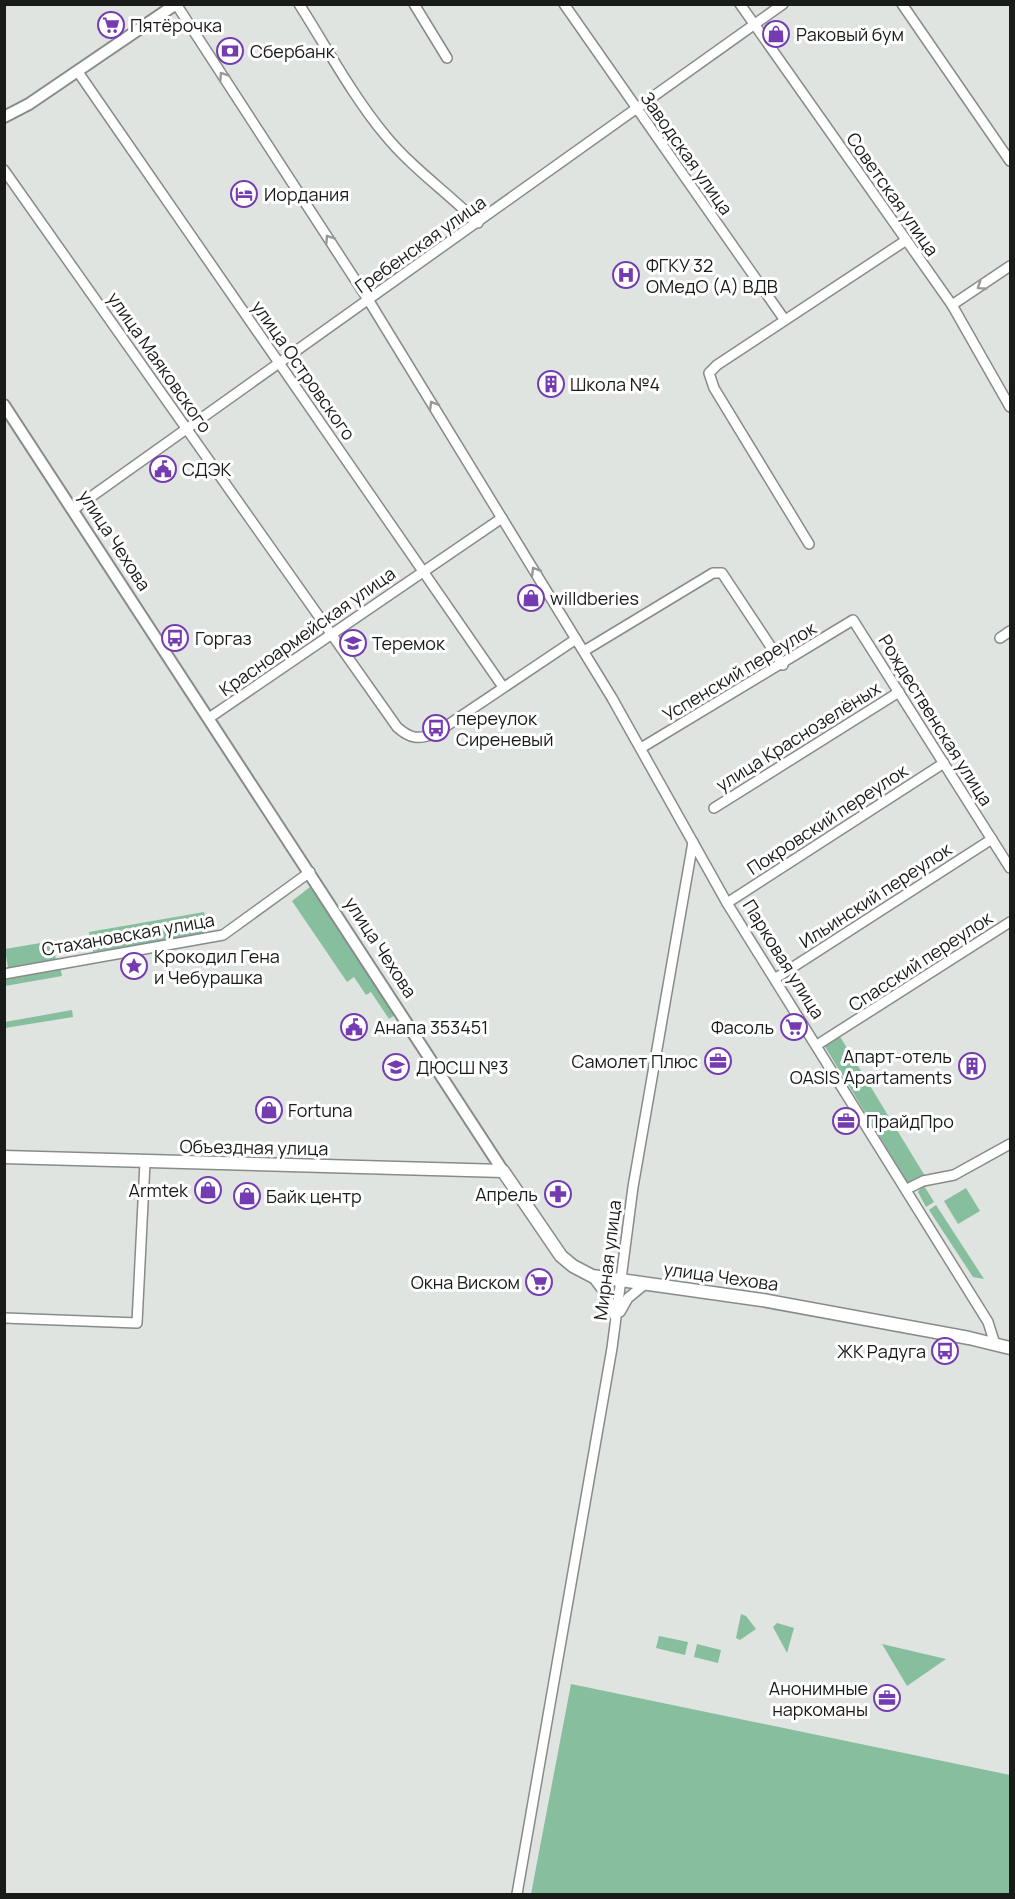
<svg xmlns="http://www.w3.org/2000/svg" width="1015" height="1899" viewBox="0 0 1015 1899" font-family="Manrope,sans-serif">
<rect width="100%" height="100%" fill="#dfe4e1"/>
<!-- green -->
<g fill="#86be9e">
<polygon points="310,887 395,1015 389,1019 371,992 366,995 354,977 347,982 292,901"/>
<polygon points="204,912 208,933 93,952 89,932"/>
<polygon points="52,941 56,960 8,968 5,949"/>
<polygon points="60,965 62,976 5,986 5,976"/>
<polygon points="72,1010 73,1017 5,1028 5,1022"/>
<polygon points="839,1035 925,1176 909,1185 824,1045"/>
<polygon points="923,1184 934,1202 926,1207 918,1192"/>
<polygon points="966,1188 980,1211 958,1224 944,1201"/>
<polygon points="936,1205 984,1279 973,1277 929,1210"/>
<polygon points="741,1614 746,1616 756,1629 740,1640 736,1638"/>
<polygon points="777,1623 794,1628 787,1653 773,1627"/>
<polygon points="659,1636 688,1642 685,1655 656,1648"/>
<polygon points="697,1644 721,1650 718,1663 694,1657"/>
<polygon points="882,1644 946,1659 907,1686"/>
<polygon points="571,1684 1010,1775 1010,1894 531,1894"/>
</g>
<g fill="none" stroke-linecap="round" stroke-linejoin="round">
<defs>
<g id="minor">
<polyline points="176,4 369,301 612,698 727,903 988,1322 995,1344"/>
<path d="M299,4C327,48 352,95 385,135C412,168 448,193 478,223"/>
<polyline points="414,4 447,58"/>
<polyline points="564,4 784,319"/>
<polyline points="740,4 952,305 1010,407"/>
<polyline points="902,4 1010,161"/>
<polyline points="78,72 503,687"/>
<path d="M4,170L397,727C410,739 419,740 436,733L576,639"/>
<polyline points="952,305 1010,266"/>
<polyline points="74,509 783,4"/>
<polyline points="809,544 714,388 709,373 717,365 905,241"/>
<polyline points="1000,638 1010,631"/>
<polyline points="584,651 713,573 722,573 783,665"/>
<polyline points="209,718 502,518"/>
<polyline points="641,748 853,620 1010,868"/>
<polyline points="714,808 899,692"/>
<polyline points="727,903 944,763"/>
<polyline points="4,974 223,935 310,872"/>
<polyline points="776,978 992,839"/>
<polyline points="817,1045 1010,922"/>
<polyline points="907,1189 923,1181 954,1175 1010,1144"/>
<polyline points="592,1276 608,1297 614,1315"/>
<polyline points="620,1312 628,1298 645,1284"/>
<polyline points="4,1318 137,1323 145,1162"/>
<polyline points="517,1894 612,1348 633,1187 693,842"/>
</g>
<g id="tertiary">
<polyline points="4,117 29,104 176,4"/>
<polyline points="4,405 503,1171"/>
</g>
<polyline id="secondary" points="4,1157 503,1171 561,1256 573,1266 592,1276 762,1300 969,1338 1010,1348"/>
</defs>
<!-- minor casing -->
<use href="#minor" stroke="#878c89" stroke-width="12"/>
<!-- tertiary casing -->
<use href="#tertiary" stroke="#878c89" stroke-width="14"/>
<!-- secondary casing -->
<use href="#secondary" stroke="#878c89" stroke-width="15"/>
<!-- minor -->
<use href="#minor" stroke="#fff" stroke-width="9"/>
<!-- tertiary -->
<use href="#tertiary" stroke="#fff" stroke-width="10"/>
<!-- secondary -->
<use href="#secondary" stroke="#fff" stroke-width="12"/>
</g>
<!-- one-way arrows -->
<defs><path id="oneway-chevron" d="M-2-3.5L2.5 0L-2 3.5" fill="none" stroke-width="1.6" stroke-linecap="round" stroke-linejoin="round" transform="scale(1.5)"/></defs>
<g stroke="#989898">
<use href="#oneway-chevron" transform="translate(223 76) rotate(-123)"/>
<use href="#oneway-chevron" transform="translate(329 239) rotate(-123)"/>
<use href="#oneway-chevron" transform="translate(981 286) rotate(146)"/>
<use href="#oneway-chevron" transform="translate(433 405) rotate(-121)"/>
<use href="#oneway-chevron" transform="translate(535 571) rotate(-121)"/>
</g>
<!-- icons -->
<defs>
<symbol id="supermarket-ring" viewBox="-11 -11 22 22"><circle r="9.5" fill="#fff" stroke="#753bb1" stroke-width="1.5"/><path d="M-6-5.5h2.5l.6 2H6L4.5 2H-2.5L-4.4-4H-6ZM-1.5 3.2a1.3 1.3 0 1 0 .1 0ZM3 3.2a1.3 1.3 0 1 0 .1 0Z" fill="#753bb1"/></symbol>
<symbol id="shop-ring" viewBox="-11 -11 22 22"><circle r="9.5" fill="#fff" stroke="#753bb1" stroke-width="1.5"/><path d="M-5-2.5h2.3a2.7 3.5 0 0 1 5.4 0H5L5.5 6h-11ZM-1.5-2.5h3a1.5 2.3 0 0 0-3 0Z" fill="#753bb1"/></symbol>
<symbol id="bank-ring" viewBox="-11 -11 22 22"><circle r="9.5" fill="#fff" stroke="#753bb1" stroke-width="1.5"/><path d="M-6-4H6V4H-6ZM0-2.3a2.3 2.3 0 1 0 0 4.6a2.3 2.3 0 1 0 0-4.6Z" fill="#753bb1"/></symbol>
<symbol id="hotel-ring" viewBox="-11 -11 22 22"><circle r="9.5" fill="#fff" stroke="#753bb1" stroke-width="1.5"/><path d="M-6-4.5h1.5V1H6V5H4.5V3h-9V5H-6ZM-4 0a1.8 1.8 0 1 1 3.6 0ZM.5 0V-2.5h3Q6-2.5 6 0Z" fill="#753bb1"/></symbol>
<symbol id="hospital-ring" viewBox="-11 -11 22 22"><circle r="9.5" fill="#fff" stroke="#753bb1" stroke-width="1.5"/><path d="M-5-5h3v3.5h4V-5h3V5h-3V1.5h-4V5h-3Z" fill="#753bb1"/></symbol>
<symbol id="building-ring" viewBox="-11 -11 22 22"><circle r="9.5" fill="#fff" stroke="#753bb1" stroke-width="1.5"/><path d="M-4-6H4V6H1V3H-1V6H-4ZM-2.5-4.3h1.7v1.8h-1.7ZM.8-4.3h1.7v1.8H.8ZM-2.5-1h1.7V.8h-1.7ZM.8-1h1.7V.8H.8Z" fill="#753bb1"/></symbol>
<symbol id="civic-ring" viewBox="-11 -11 22 22"><circle r="9.5" fill="#fff" stroke="#753bb1" stroke-width="1.5"/><path d="M-.6-6.5H3V-4.5H.6V-3L4-1V1h2V6H-6V1h2V-1L-.6-3ZM-1.2 2.5V6h2.4V2.5Z" fill="#753bb1"/></symbol>
<symbol id="bus-ring" viewBox="-11 -11 22 22"><circle r="9.5" fill="#fff" stroke="#753bb1" stroke-width="1.5"/><path d="M-5-6H5V4H4V6H2V4H-2V6H-4V4H-5ZM-3.5-4V0h7V-4ZM-3.5 1.2v1.5H-2V1.2ZM2 1.2v1.5H3.5V1.2Z" fill="#753bb1"/></symbol>
<symbol id="school-ring" viewBox="-11 -11 22 22"><circle r="9.5" fill="#fff" stroke="#753bb1" stroke-width="1.5"/><path d="M0-5L7-2L0 1L-7-2ZM-4 1L0 2.5L4 1V4Q0 6-4 4Z" fill="#753bb1"/></symbol>
<symbol id="sight-ring" viewBox="-11 -11 22 22"><circle r="9.5" fill="#fff" stroke="#753bb1" stroke-width="1.5"/><path d="M0-6L1.8-2.2L6-1.7L2.9 1.2L3.7 5.4L0 3.3L-3.7 5.4L-2.9 1.2L-6-1.7L-1.8-2.2Z" fill="#753bb1"/></symbol>
<symbol id="office-ring" viewBox="-11 -11 22 22"><circle r="9.5" fill="#fff" stroke="#753bb1" stroke-width="1.5"/><path d="M-6-3h4V-5.5h4V-3h4V5H-6ZM-1-4.5V-3h2v-1.5ZM-6 0V1H6V0Z" fill="#753bb1"/></symbol>
<symbol id="pharmacy-ring" viewBox="-11 -11 22 22"><circle r="9.5" fill="#fff" stroke="#753bb1" stroke-width="1.5"/><path d="M-2-6h4v4h4v4h-4v4h-4v-4h-4v-4h4Z" fill="#753bb1"/></symbol>
</defs>
<g fill-rule="evenodd">
<use href="#supermarket-ring" x="96" y="10" width="30" height="30"/>
<use href="#shop-ring" x="761" y="19" width="30" height="30"/>
<use href="#bank-ring" x="215" y="36" width="30" height="30"/>
<use href="#hotel-ring" x="229" y="179" width="30" height="30"/>
<use href="#hospital-ring" x="611" y="260" width="30" height="30"/>
<use href="#building-ring" x="536" y="369" width="30" height="30"/>
<use href="#civic-ring" x="148" y="454" width="30" height="30"/>
<use href="#shop-ring" x="516" y="583" width="30" height="30"/>
<use href="#bus-ring" x="160" y="623" width="30" height="30"/>
<use href="#school-ring" x="338" y="628" width="30" height="30"/>
<use href="#bus-ring" x="421" y="713" width="30" height="30"/>
<use href="#sight-ring" x="119" y="951" width="30" height="30"/>
<use href="#civic-ring" x="339" y="1012" width="30" height="30"/>
<use href="#supermarket-ring" x="779" y="1012" width="30" height="30"/>
<use href="#office-ring" x="703" y="1046" width="30" height="30"/>
<use href="#building-ring" x="957" y="1051" width="30" height="30"/>
<use href="#school-ring" x="381" y="1052" width="30" height="30"/>
<use href="#shop-ring" x="254" y="1095" width="30" height="30"/>
<use href="#office-ring" x="831" y="1106" width="30" height="30"/>
<use href="#shop-ring" x="193" y="1175" width="30" height="30"/>
<use href="#pharmacy-ring" x="543" y="1179" width="30" height="30"/>
<use href="#shop-ring" x="232" y="1181" width="30" height="30"/>
<use href="#supermarket-ring" x="524" y="1267" width="30" height="30"/>
<use href="#bus-ring" x="930" y="1336" width="30" height="30"/>
<use href="#office-ring" x="872" y="1683" width="30" height="30"/>
</g>
<g text-anchor="middle" dominant-baseline="central" stroke-width="6" stroke-linejoin="round" paint-order="stroke">
<!-- poi labels -->
<g font-size="18" fill="#191b19" stroke="#fff" text-anchor="start">
<text x="130" y="25">Пятёрочка</text>
<text x="796" y="34">Раковый бум</text>
<text x="250" y="51">Сбербанк</text>
<text x="264" y="194">Иордания</text>
<text x="646" y="265">ФГКУ 32<tspan x="646" dy="21">ОМедО (А) ВДВ</tspan></text>
<text x="570" y="384">Школа №4</text>
<text x="182" y="469">СДЭК</text>
<text x="550" y="598">willdberies</text>
<text x="195" y="638">Горгаз</text>
<text x="372" y="643">Теремок</text>
<text x="456" y="718">переулок<tspan x="456" dy="21">Сиреневый</tspan></text>
<text x="154" y="956">Крокодил Гена<tspan x="154" dy="21">и Чебурашка</tspan></text>
<text x="374" y="1027">Анапа 353451</text>
<text x="774" y="1027" text-anchor="end">Фасоль</text>
<text x="952" y="1056" text-anchor="end">Апарт-отель<tspan x="952" dy="21">OASIS Apartaments</tspan></text>
<text x="698" y="1061" text-anchor="end">Самолет Плюс</text>
<text x="416" y="1067">ДЮСШ №3</text>
<text x="288" y="1110">Fortuna</text>
<text x="866" y="1121">ПрайдПро</text>
<text x="188" y="1190" text-anchor="end">Armtek</text>
<text x="538" y="1194" text-anchor="end">Апрель</text>
<text x="266" y="1196">Байк центр</text>
<text x="520" y="1282" text-anchor="end">Окна Виском</text>
<text x="926" y="1351" text-anchor="end">ЖК Радуга</text>
<text x="868" y="1688" text-anchor="end">Анонимные<tspan x="868" dy="21">наркоманы</tspan></text>
</g>
<!-- street labels -->
<g font-size="18" fill="#191b19" stroke="#fff">
<text transform="translate(687 153) rotate(55)">Заводская улица</text>
<text transform="translate(893 194) rotate(55)">Советская улица</text>
<text transform="translate(420 244) rotate(-35)">Гребенская улица</text>
<text transform="translate(160 362) rotate(55)">улица Маяковского</text>
<text transform="translate(304 370) rotate(55)">улица Островского</text>
<text transform="translate(115 540) rotate(57)">улица Чехова</text>
<text transform="translate(307 631) rotate(-35)">Красноармейская улица</text>
<text transform="translate(739 671) rotate(-31)">Успенский переулок</text>
<text transform="translate(936 720) rotate(58)">Рождественская улица</text>
<text transform="translate(798 736) rotate(-32)">улица Краснозелёных</text>
<text transform="translate(827 819) rotate(-33)">Покровский переулок</text>
<text transform="translate(875 895) rotate(-33)">Ильинский переулок</text>
<text transform="translate(128 934) rotate(-10)">Стахановская улица</text>
<text transform="translate(381 947) rotate(57)">улица Чехова</text>
<text transform="translate(784 959) rotate(58)">Парковая улица</text>
<text transform="translate(920 961) rotate(-33)">Спасский переулок</text>
<text transform="translate(254 1147) rotate(1)">Объездная улица</text>
<text transform="translate(607 1260) rotate(-83)">Мирная улица</text>
<text transform="translate(721 1276) rotate(8)">улица Чехова</text>
</g>
</g>
<!-- border -->
<rect width="1015" height="1899" fill="none" stroke="#191b19" stroke-width="12"/>
</svg>
